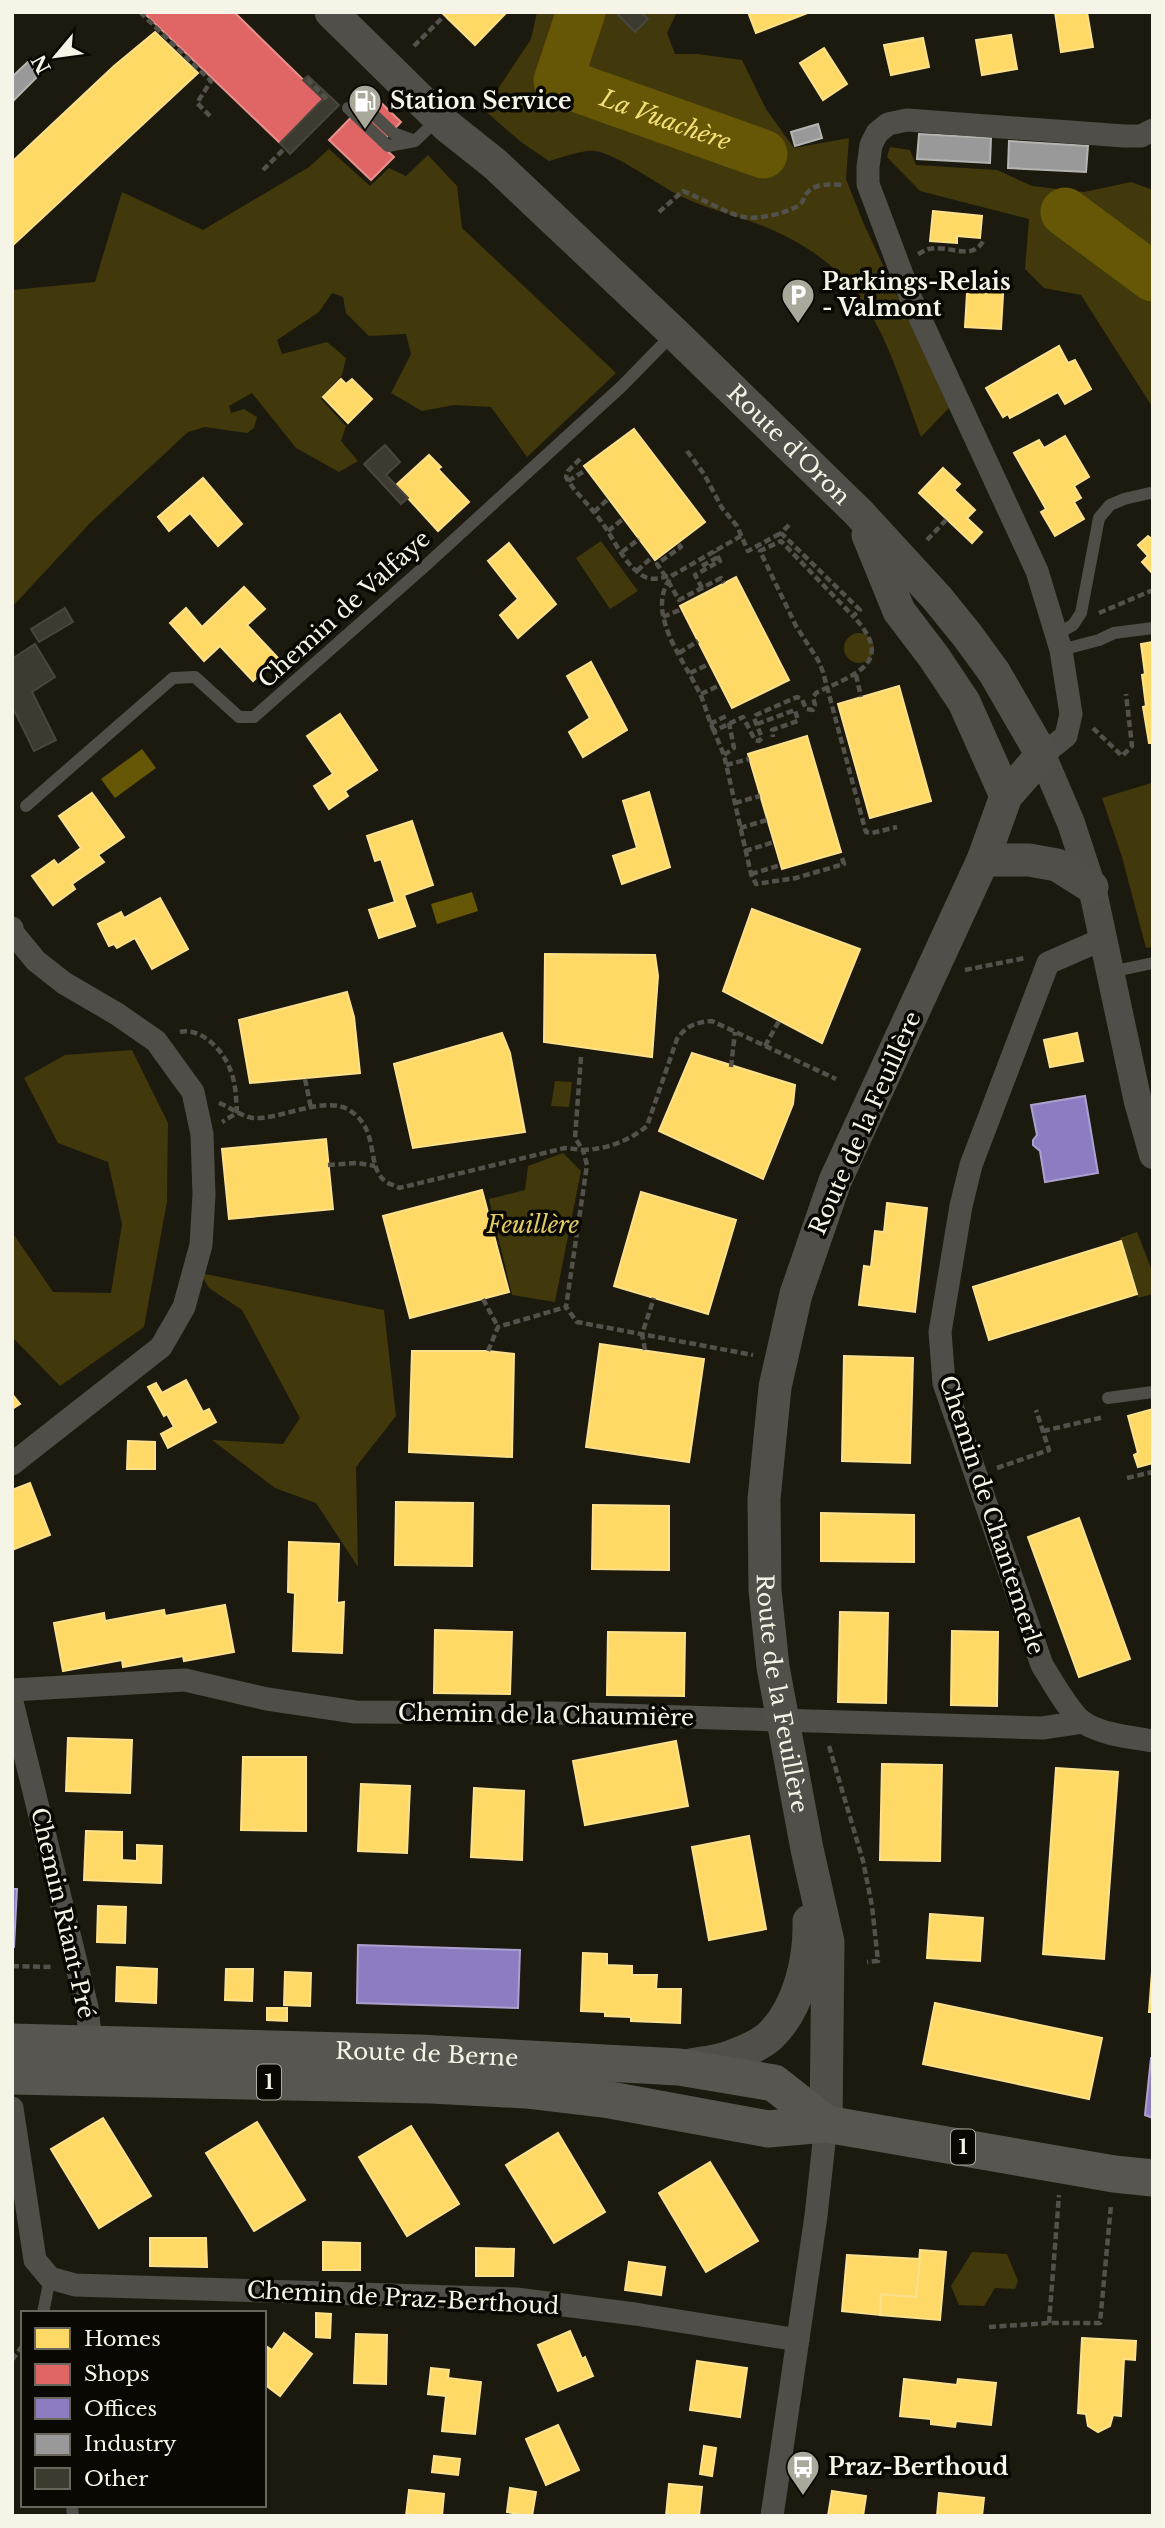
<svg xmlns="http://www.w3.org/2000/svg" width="1165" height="2528" viewBox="0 0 1165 2528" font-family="'Libre Baskerville',serif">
<rect width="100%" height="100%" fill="#1c1a0e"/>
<!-- green -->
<g fill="#41380b">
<path d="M537,12H677L667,33L675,54H697L742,60L766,109L794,148L849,138L846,179L863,222L949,408L921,437C886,342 872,273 770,229C741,216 709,210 680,196C660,186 615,153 595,151C585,149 560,158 549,161L521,142L484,110L531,39Z"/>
<polygon points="890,147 910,150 916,165 997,170 1032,186 1084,192 1131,182 1153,190 1153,220 1150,221 1153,224 1153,408 1081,295 1044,288 1025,269 1029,219 920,191 887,157"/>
<polygon points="329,149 370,186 389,168 406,176 428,155 457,186 462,228 616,373 527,457 491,407 454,405 422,411 391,393 411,354 406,334 369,336 346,313 343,297 332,293 319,312 277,340 282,354 327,342 346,358 342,375 321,399 346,426 341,441 358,461 339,472 296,448 252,393 229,406 231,413 244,409 257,417 254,428 247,433 205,427 188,432 92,521 12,607 12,290 95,282 122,192 203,230 309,167"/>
<polygon points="601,541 638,591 610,609 576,558"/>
<circle cx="859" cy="648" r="15"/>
<polygon points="1151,783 1153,785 1153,947 1146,948 1122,857 1102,798"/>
<polygon points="132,1050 168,1123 167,1202 144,1327 60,1386 12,1337 12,1232 53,1292 111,1293 122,1224 108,1162 58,1143 24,1078 65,1055"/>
<polygon points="555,1081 572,1082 569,1107 551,1106"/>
<polygon points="563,1153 581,1171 555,1302 512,1295 489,1199 525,1190 528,1166"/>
<polygon points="1137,1232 1153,1273 1153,1294 1138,1298 1120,1238"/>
<polygon points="200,1273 384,1310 396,1416 356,1467 358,1567 316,1503 275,1488 212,1440 283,1444 300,1418 242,1310 209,1288"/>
<polygon points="972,2252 1007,2254 1018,2281 1015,2289 995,2288 984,2306 959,2305 951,2286"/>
</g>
<!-- water -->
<g fill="#655705">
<polygon points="142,749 156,768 115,798 101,779"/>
<polygon points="472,892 478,911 437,924 431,904"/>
</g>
<!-- homes -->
<g fill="#ffd966" stroke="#fce18c" stroke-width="2">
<polygon points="441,12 507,12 475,45"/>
<polygon points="748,12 810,12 756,33"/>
<polygon points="1055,12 1087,12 1093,47 1061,52"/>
<polygon points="155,32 198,73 12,246 12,162 114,66"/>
<polygon points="1011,35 1017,69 982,75 976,40"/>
<polygon points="923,38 929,67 891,75 884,45"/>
<polygon points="824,48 847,84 823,100 800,63"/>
<polygon points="933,211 982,216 980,238 957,236 957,243 930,241"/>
<polygon points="968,276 1004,278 1001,329 965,327"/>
<polygon points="1059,346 1068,363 1075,360 1091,389 1065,404 1058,392 1010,418 1008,414 1003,417 986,388"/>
<polygon points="341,379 346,384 352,379 372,399 348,423 323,397"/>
<polygon points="634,429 705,522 655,560 584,466"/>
<polygon points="1065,436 1089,477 1074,486 1081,498 1074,502 1084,519 1055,536 1041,512 1046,509 1014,453 1039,440 1044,448"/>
<polygon points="429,455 441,467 438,469 469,502 438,531 396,485"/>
<polygon points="943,468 960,484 954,490 975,510 967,518 982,532 972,543 919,493"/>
<polygon points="203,478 242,524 218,546 190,513 169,531 158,517"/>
<polygon points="1148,536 1153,540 1153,574 1142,562 1148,556 1138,545"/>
<polygon points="509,543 556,604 518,638 500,615 518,599 488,561"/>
<polygon points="736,577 789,680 732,708 680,606"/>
<polygon points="244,587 265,609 247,625 278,658 253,681 220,646 204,661 170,623 186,608 202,627"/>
<polygon points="1153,642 1153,743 1149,743 1143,707 1146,706 1142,675 1145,674 1141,644"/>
<polygon points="591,662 627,730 583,757 569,732 590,718 567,676"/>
<polygon points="899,686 931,801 870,818 838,704"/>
<polygon points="340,714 377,770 345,791 348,796 329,809 314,786 333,774 307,736"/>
<polygon points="807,736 841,852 782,869 748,754"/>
<polygon points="649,792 670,867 622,884 613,856 637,848 623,801"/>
<polygon points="92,793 124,837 98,855 104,862 72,884 75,889 53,905 32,876 54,860 58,865 81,848 59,816"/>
<polygon points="412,821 433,885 404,895 415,926 379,938 369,910 395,902 381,859 375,861 367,836"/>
<polygon points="160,898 188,949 152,969 135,938 117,948 114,944 109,946 98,924 121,912 124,918"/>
<polygon points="752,909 860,949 822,1043 723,991"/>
<polygon points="545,954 655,955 658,976 652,1057 544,1042"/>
<polygon points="347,992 354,1017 360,1073 250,1083 239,1020"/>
<polygon points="502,1033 510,1053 525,1132 413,1148 394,1064"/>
<polygon points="1077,1033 1083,1061 1050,1067 1044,1040"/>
<polygon points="692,1053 795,1085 793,1104 763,1179 659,1131"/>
<polygon points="326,1139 333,1209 229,1219 222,1149"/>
<polygon points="482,1190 509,1292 410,1318 383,1216"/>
<polygon points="641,1192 736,1220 708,1314 614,1286"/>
<polygon points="887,1203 927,1208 915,1312 859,1305 864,1266 871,1267 875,1231 884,1232"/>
<polygon points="1121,1241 1137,1294 989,1340 973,1287"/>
<polygon points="600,1344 704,1359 689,1462 586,1447"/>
<polygon points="412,1351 488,1351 514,1354 512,1457 409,1452"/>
<polygon points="844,1356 913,1358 910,1463 842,1461"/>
<polygon points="186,1380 203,1412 209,1409 216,1422 168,1448 161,1434 174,1427 167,1414 164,1416 148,1387 156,1383 162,1393"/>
<polygon points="12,1394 20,1404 12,1409"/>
<polygon points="1153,1409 1153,1463 1138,1467 1134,1455 1138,1453 1128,1416"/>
<polygon points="128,1441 155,1442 155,1469 127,1469"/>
<polygon points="30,1483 50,1535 12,1550 12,1490"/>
<polygon points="396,1502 473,1503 472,1566 395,1565"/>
<polygon points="593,1505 669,1506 669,1570 592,1569"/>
<polygon points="821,1513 914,1515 914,1562 821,1561"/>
<polygon points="1079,1518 1130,1659 1079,1677 1028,1537"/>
<polygon points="289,1542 339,1544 337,1603 344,1602 342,1653 293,1651 295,1593 288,1592"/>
<polygon points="225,1605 234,1652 184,1661 183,1656 123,1667 122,1660 63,1671 54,1623 104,1613 105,1621 164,1610 165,1616"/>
<polygon points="840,1612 888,1613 886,1703 838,1702"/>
<polygon points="435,1630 512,1632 510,1694 434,1693"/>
<polygon points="952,1631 998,1632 997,1706 951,1705"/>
<polygon points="608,1632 685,1633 684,1696 607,1695"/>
<polygon points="68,1738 132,1740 130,1793 66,1791"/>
<polygon points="676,1741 688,1806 585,1825 573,1761"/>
<polygon points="243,1757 306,1757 306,1831 241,1830"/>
<polygon points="882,1764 942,1765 940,1861 880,1860"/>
<polygon points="1056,1768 1118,1772 1104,1959 1043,1954"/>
<polygon points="361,1784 410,1786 407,1853 358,1851"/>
<polygon points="474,1788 524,1791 522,1860 471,1857"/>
<polygon points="86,1831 122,1832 122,1860 137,1861 137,1845 162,1846 161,1883 84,1880"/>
<polygon points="749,1836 766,1929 709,1940 692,1847"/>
<polygon points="98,1906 126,1907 125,1943 97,1942"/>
<polygon points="930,1914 983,1918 980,1961 927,1958"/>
<polygon points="583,1953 607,1954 607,1965 632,1966 632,1975 657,1975 656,1989 681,1989 680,2023 631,2021 631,2017 605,2016 605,2012 581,2011"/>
<polygon points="1153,1959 1153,2012 1149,2012"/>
<polygon points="117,1967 157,1969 156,2003 116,2001"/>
<polygon points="226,1969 253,1969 252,2001 225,2000"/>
<polygon points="285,1972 311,1973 310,2006 284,2005"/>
<polygon points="935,2003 1102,2038 1089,2099 923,2064"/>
<polygon points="267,2008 287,2008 287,2021 267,2020"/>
<polygon points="103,2118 151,2196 99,2228 51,2149"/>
<polygon points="257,2122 305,2200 254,2231 206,2153"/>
<polygon points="411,2126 459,2204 407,2236 359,2157"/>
<polygon points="558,2133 605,2212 554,2243 506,2165"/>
<polygon points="710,2162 758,2241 706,2272 659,2193"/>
<polygon points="150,2238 206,2238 207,2267 150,2266"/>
<polygon points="323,2242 360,2243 360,2270 323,2270"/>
<polygon points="476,2248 514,2249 513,2276 476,2276"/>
<polygon points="920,2250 946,2252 940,2320 880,2315 881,2294 916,2297"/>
<polygon points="847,2255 920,2259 916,2297 881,2294 880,2315 842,2311"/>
<polygon points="629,2262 665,2267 661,2295 625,2290"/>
<polygon points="316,2313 331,2314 330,2338 316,2337"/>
<polygon points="570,2331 582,2359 585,2357 593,2376 558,2391 538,2345"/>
<polygon points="284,2333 312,2354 280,2396 264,2384 264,2348 266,2346 272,2350"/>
<polygon points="356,2334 387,2335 386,2384 354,2383"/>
<polygon points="1082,2338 1136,2341 1135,2360 1124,2359 1121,2416 1113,2415 1110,2426 1098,2432 1088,2426 1086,2414 1078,2413"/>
<polygon points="697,2361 747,2368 740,2417 690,2410"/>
<polygon points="431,2368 449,2370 448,2378 481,2382 475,2434 442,2431 446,2396 428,2394"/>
<polygon points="904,2379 957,2385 958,2379 996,2383 991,2425 956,2421 955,2427 931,2424 931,2419 900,2416"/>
<polygon points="558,2425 579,2470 546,2485 526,2439"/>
<polygon points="704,2446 716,2448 712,2476 700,2474"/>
<polygon points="434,2456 460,2459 458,2475 432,2472"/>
<polygon points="669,2484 702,2487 699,2516 666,2516"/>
<polygon points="510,2488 536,2492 532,2516 507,2512"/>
<polygon points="409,2490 444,2494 442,2516 406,2516"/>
<polygon points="832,2491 866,2496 863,2516 828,2516"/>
<polygon points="939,2493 984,2498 982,2516 937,2516"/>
</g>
<!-- shops -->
<g fill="#e06666" stroke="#e7918c" stroke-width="2">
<polygon points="143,12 234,12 323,99 280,143"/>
<polygon points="373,95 401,122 380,144 394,157 371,180 329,140"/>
</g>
<!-- offices -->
<g fill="#8e7cc3" stroke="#ada0ce" stroke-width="2">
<polygon points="1085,1096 1098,1173 1045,1182 1040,1151 1033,1145 1033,1140 1037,1135 1031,1105"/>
<polygon points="12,1889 17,1889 14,1947 12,1947"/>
<polygon points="358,1945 520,1950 518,2008 357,2003"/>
<polygon points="1151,2058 1153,2058 1153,2118 1145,2115"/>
</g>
<!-- industry -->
<g fill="#999" stroke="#b5b4b0" stroke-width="2">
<polygon points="31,59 43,71 12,102 12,77"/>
<polygon points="818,124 822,138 795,146 791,132"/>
<polygon points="919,134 991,138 990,163 917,159"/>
<polygon points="1009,141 1088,146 1086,172 1008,168"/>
</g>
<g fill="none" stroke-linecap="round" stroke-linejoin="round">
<!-- river -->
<g stroke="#655705" stroke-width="49">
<path id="s1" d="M581,12L558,81L763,154"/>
<polyline points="1065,212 1153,277"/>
</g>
</g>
<!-- building -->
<g fill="#3d3b30" stroke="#48463d" stroke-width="2">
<polygon points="621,12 641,12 648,19 635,32 618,15"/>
<polygon points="308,76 339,105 290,154 280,143 323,99 303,80"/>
<polygon points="385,445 400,462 386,475 408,498 401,504 364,464"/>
<polygon points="65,608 73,622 39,642 31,629"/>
<polygon points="35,644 55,677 32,692 56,740 34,751 15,712 12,713 12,659"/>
</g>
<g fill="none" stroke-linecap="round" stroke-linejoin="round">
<!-- path -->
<g stroke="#52514b" stroke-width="4.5" stroke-dasharray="7 3.5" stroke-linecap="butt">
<polyline points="140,12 211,81 197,103 210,116"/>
<polyline points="414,46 444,16"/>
<polyline points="307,79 327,99"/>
<polyline points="263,170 284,149"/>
<path d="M659,212L683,191C698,197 730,215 744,217C758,220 786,213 798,206C804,202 803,198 807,193C815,183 832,184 843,185"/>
<path d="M918,254C922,252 925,250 929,249C948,244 974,263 984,239"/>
<polyline points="687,451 704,474 722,508 737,526 748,551 781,533"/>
<path d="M580,459L568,471L566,477C574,492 587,502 597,516C612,534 621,560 640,574C650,582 662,578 672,575"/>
<polyline points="568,481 586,470"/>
<polyline points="594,512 608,499"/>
<polyline points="789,525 781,533 860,610 853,616 781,541 760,551 796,626 818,660 823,672 865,829 866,832 872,833 897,827"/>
<polyline points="608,531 623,519"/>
<polyline points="927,540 947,519"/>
<polyline points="622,552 639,539"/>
<polyline points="702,566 718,557"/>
<polyline points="637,571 652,557"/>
<polyline points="666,577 657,564 681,547 678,543"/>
<polyline points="668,581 679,600 721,578 724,583"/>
<polyline points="702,588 695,575 720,561 715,551"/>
<polyline points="1099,613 1153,590"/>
<polyline points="663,617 682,609"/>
<polyline points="679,653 698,641"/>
<polyline points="690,673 709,664"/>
<polyline points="856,675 861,697"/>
<polyline points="701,694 720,685"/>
<polyline points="710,724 728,715"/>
<polyline points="757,724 795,710 798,721 772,730 773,737"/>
<polyline points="1093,728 1122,756 1132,746 1126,694"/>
<path d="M714,731C707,717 705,702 698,690C682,657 643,609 673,575L741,536"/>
<polyline points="724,755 734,748 729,723"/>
<polyline points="726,765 749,759"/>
<polyline points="735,803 760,796"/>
<polyline points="740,828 767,820"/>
<polyline points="745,851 774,842"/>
<path d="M842,858L844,864L837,866L796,878L756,884L751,874L724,755L714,731L743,717L755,740L759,741L762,738L754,718L756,715L797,697L802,699L806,709L813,710L815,705L813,697L816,693C855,674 897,663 853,616"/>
<polyline points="751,874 781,865"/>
<polyline points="965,970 1025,958"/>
<path d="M180,1032C201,1027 223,1050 230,1069C236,1083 236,1098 237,1113L222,1122"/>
<polyline points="765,1046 779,1021"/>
<path d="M581,1057L575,1138L583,1150C607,1149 629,1141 647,1126L677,1039C686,1026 696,1022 712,1021L836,1079"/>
<polyline points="731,1067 735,1032"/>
<polyline points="305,1079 311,1108"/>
<path d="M219,1103C232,1108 240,1116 253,1118C280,1120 325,1095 349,1110C381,1130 365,1165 385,1181C388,1184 395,1185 399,1188L565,1148L583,1150L587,1165L566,1307L577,1322L753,1355"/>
<polyline points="328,1165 357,1163 375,1166"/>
<polyline points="483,1299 498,1327"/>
<polyline points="645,1350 642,1334 654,1298"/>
<polyline points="488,1351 498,1327 566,1307"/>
<polyline points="1043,1431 1104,1417"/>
<polyline points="997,1468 1049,1450 1036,1410"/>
<polyline points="1127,1478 1153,1472"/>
<polyline points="829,1746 863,1861 872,1906 878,1961 867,1962"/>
<polyline points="12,1966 52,1967"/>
<polyline points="1049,2323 1059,2195"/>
<polyline points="989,2327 1049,2323 1100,2323 1111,2205"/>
<polyline points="12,2360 23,2345"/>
</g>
<!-- service -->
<g stroke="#4f4e49" stroke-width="12">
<polyline points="357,99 393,133 412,140"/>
<polyline points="348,108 388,146 415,141 439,118"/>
<polyline points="1057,634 1073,625 1081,613 1099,518 1110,505 1124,499 1150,493"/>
<polyline points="1061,650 1099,640 1114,633 1153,628"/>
<polyline points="26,806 173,678 195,677 239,717 254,717 424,567 621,387 674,333"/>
<polyline points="1110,972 1153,963"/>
<polyline points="1108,1398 1153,1392"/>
<polyline points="43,2313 50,2278"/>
<polyline points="72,2505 73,2516"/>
</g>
<!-- minor -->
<g stroke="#4f4e49" stroke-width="23">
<polyline points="1042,755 1066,736 1071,714 1061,650 1037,571 912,301 868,184 868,167 871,145 877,133 888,124 907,120 1124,136 1141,136 1153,130"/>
<polyline points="12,928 13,933 36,961 64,983 117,1014 156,1041 193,1092 202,1134 204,1195 201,1245 184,1307 161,1347 12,1464"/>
<path d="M1103,939L1048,963L971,1165L961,1206L940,1332L944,1383L1042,1665C1051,1679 1070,1714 1084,1723C1104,1735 1130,1737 1153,1741"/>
<polyline points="12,1690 185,1680 267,1699 355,1712 554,1713 1042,1728 1083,1722"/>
<polyline points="12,1702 87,2007 91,2044"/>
<polyline points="12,2108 35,2260 50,2278 75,2285 516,2299 635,2314 798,2340"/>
<polyline points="772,2516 816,2216 826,2124"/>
</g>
<!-- tertiary -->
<polyline stroke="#4f4e49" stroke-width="28" points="1042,755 1071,823 1092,887 1138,1102 1153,1155"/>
<!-- secondary -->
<g stroke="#504f4a" stroke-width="33">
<path id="s2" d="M331,12L446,125L495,164L674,333L859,513L937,598L967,635L994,672L1042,755L1006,796L983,860L835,1181L796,1294L775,1387L764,1499L765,1590L773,1667L807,1849L828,1942L826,2124"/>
<polyline points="868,535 899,611 934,657 964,702 1006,796"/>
<polyline points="983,860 1029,860 1057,865 1092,887"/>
<path d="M685,2066C700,2063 717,2062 732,2056C743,2052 761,2044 770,2036C799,2008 810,1960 809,1921"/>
</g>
<!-- primary -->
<g stroke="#575650" stroke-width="37">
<path id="s3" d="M12,2042L419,2053L679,2067L774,2083L826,2124"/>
<polyline points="12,2076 431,2085 526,2090 610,2100 768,2129 826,2124 1114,2174 1153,2178"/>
</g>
</g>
<!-- icons -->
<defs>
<symbol id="fuel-pin" viewBox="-11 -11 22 30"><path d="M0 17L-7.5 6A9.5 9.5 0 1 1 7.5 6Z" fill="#aaa89a" stroke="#090802"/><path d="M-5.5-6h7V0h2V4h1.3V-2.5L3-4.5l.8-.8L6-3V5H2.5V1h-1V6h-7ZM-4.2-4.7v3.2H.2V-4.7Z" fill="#fff"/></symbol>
<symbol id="parking-pin" viewBox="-11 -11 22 30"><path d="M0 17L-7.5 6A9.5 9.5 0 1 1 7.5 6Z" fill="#aaa89a" stroke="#090802"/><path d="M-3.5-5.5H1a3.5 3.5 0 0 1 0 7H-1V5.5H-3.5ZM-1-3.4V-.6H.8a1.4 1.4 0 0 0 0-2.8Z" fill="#fff"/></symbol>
<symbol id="bus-pin" viewBox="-11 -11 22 30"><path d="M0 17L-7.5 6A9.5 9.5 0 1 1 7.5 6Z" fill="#aaa89a" stroke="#090802"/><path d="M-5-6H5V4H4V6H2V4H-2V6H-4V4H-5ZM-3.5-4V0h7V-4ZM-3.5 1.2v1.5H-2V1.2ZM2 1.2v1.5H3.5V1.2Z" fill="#fff"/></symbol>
</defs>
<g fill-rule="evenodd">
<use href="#fuel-pin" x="346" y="82" width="38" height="52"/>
<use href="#parking-pin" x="779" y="276" width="38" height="52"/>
<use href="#bus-pin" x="784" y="2448" width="38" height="52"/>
</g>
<g text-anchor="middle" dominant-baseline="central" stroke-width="7" stroke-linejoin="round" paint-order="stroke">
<!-- shield labels -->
<g fill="#090802" stroke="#afada2" stroke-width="2">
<rect x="257" y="2064.5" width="24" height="35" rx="5"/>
<rect x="951" y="2129.5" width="24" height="35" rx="5"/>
</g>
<g font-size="21" font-weight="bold" fill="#f6f4e6">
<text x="269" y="2082">1</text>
<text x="963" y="2147">1</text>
</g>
<!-- poi labels -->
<g font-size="23" font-weight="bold" fill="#f6f4e6" stroke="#090802" text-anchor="start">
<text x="390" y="101">Station Service</text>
<text x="822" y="282">Parkings-Relais<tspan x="822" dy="26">- Valmont</tspan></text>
<text x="828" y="2467">Praz-Berthoud</text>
</g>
<!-- street labels -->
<g font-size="23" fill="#f6f4e6" stroke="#090802">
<text stroke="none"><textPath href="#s2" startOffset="630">Route d'Oron</textPath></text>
<text transform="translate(344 609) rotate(-42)">Chemin de Valfaye</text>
<text transform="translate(865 1123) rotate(-66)">Route de la Feuillère</text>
<text transform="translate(992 1515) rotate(72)">Chemin de Chantemerle</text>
<text stroke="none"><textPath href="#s2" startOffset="2032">Route de la Feuillère</textPath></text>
<text transform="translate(546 1715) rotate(1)">Chemin de la Chaumière</text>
<text transform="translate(63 1913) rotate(77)">Chemin Riant-Pré</text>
<text stroke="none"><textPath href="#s3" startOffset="415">Route de Berne</textPath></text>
<text transform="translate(403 2298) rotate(3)">Chemin de Praz-Berthoud</text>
</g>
<!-- park labels -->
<g font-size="23" font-style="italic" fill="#e0cc62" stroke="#090802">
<text x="533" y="1225">Feuillère</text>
</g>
<!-- water labels -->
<g font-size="24" font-style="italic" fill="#f3df76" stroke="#090802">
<text stroke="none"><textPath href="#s1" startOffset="187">La Vuachère</textPath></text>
</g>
</g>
<!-- border -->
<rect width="1165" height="2528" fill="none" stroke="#f6f4e6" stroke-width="28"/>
<!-- legend -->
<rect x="21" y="2311" width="245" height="196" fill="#090802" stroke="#68665d" stroke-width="2"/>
<rect x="35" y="2328" width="35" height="21" fill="#ffd966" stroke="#68665d" stroke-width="2"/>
<text x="84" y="2346" font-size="21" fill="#f6f4e6">Homes</text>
<rect x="35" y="2364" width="35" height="21" fill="#e06666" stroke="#68665d" stroke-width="2"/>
<text x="84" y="2381" font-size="21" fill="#f6f4e6">Shops</text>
<rect x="35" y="2398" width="35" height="21" fill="#8e7cc3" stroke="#68665d" stroke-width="2"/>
<text x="84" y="2416" font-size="21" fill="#f6f4e6">Offices</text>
<rect x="35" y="2434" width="35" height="21" fill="#999999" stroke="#68665d" stroke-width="2"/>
<text x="84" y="2451" font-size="21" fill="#f6f4e6">Industry</text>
<rect x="35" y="2468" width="35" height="21" fill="#3d3b30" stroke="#68665d" stroke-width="2"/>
<text x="84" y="2486" font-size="21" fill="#f6f4e6">Other</text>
<!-- north arrow -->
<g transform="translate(56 56) rotate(241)" stroke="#090802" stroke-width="5" paint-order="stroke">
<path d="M0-5L12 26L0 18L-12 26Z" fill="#f6f4e6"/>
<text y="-10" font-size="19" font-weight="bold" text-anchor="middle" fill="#f6f4e6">N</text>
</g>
</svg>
